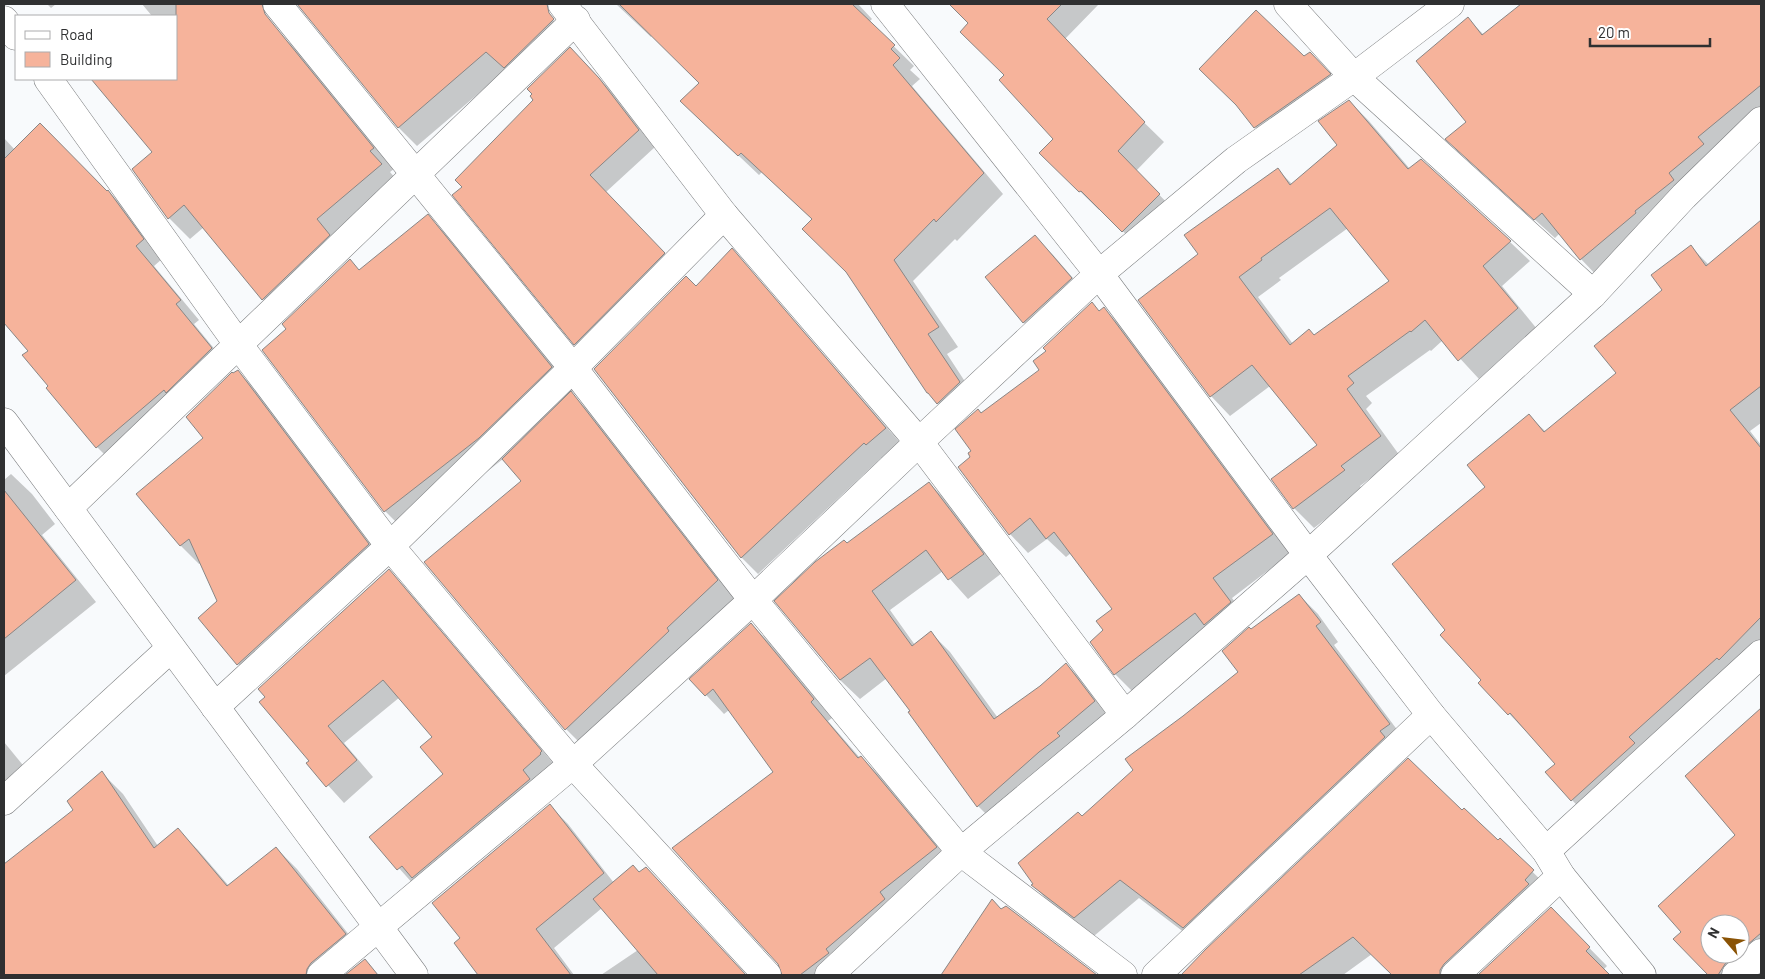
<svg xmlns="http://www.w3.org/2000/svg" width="1765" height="979" viewBox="0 0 1765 979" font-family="Barlow,sans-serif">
<rect width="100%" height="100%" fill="#f8fafc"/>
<!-- shadow -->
<g fill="#0003" fill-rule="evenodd">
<polygon points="47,4 56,4 51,8"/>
<polygon points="142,4 252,4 301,55 394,169 390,172 402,186 337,241 350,257 284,320 263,299 204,227 190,239 169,218 154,152 92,79 176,79 176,16 152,16"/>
<polygon points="315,4 537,4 572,39 506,70 417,146 398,127 305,12"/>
<polygon points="616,4 858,4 872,19 869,22 914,66 910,70 920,79 912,86 1003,194 957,241 955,239 913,281 958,347 947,354 979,403 958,423 938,403 847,272 813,220 762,172 759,175 702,121 700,83 652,35 651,37"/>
<polygon points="951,4 1099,4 1065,39 1118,97 1164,142 1136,171 1178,214 1142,250 1100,209 1099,210 1060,172 1055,139 1006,75 970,23"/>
<polygon points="1523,4 1761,4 1761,120 1600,279 1581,259 1560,233 1555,238 1467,158 1468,19 1484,35"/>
<polygon points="1304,58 1325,68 1345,90 1270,142 1255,127 1237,105"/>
<polygon points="587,65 616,96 655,147 606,192 680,270 592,360 575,344 464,187 535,100"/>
<path d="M1349,101L1369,121L1410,169L1510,242L1530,261L1502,286L1537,329L1479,379L1443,340L1431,351L1430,350L1366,396L1372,403L1366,409L1400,456L1360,486L1363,490L1314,528L1294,508L1318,445L1270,386L1230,416L1211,396L1140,300L1199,254L1278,170L1293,185L1339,145ZM1348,228L1391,282L1315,336L1293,344L1258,297L1281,280L1279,278Z"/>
<polygon points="4,138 15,150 107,192 108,191 127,210 162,259 154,266 199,320 194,324 230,368 116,466 97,447 50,386 29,351 4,321"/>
<polygon points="428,216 451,239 574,390 571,393 590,412 735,599 584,747 566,729 523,481 503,459 408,534 385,511 288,329 350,261 360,271"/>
<polygon points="1761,222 1761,423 1750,431 1761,445 1761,659 1592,821 1572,800 1557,764 1480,683 1483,680 1447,630 1487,487 1529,416 1546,432 1618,373 1664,291 1691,247 1709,265"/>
<polygon points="1035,237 1054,256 1090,298 1043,342 1024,323 986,277"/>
<polygon points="732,250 748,267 902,445 883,461 881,458 758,574 742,558 595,369 696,287"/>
<polygon points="1104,309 1123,328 1291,553 1232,598 1249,621 1134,693 1115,674 1105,630 1114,610 1071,553 1066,557 1047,539 1028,553 1010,534 972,457 982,414 1041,370"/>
<polygon points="238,371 256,390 387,563 257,683 238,664 199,618 219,601 201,563 199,564 181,546 138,494 205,438"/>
<polygon points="11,474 32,494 55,524 42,535 96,602 4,676 4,480"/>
<polygon points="929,483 948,502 1002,573 968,599 943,571 890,610 915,645 931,633 950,652 998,718 1041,687 1066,664 1085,683 1113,720 997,825 978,806 887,678 860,699 840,680 847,545"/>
<polygon points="389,570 405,587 558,769 415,886 371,837 445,774 434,737 400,697 344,743 373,777 344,803 308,763"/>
<polygon points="1299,595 1318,614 1338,642 1334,645 1407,743 1202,946 1139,898 1094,936 1051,904 1033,885 1082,817 1135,770 1184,717 1239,672 1251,631"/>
<polygon points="751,624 770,643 832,718 828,721 860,758 861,757 880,776 954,866 842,975 783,975 775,773 729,710 724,714 691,679"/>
<path d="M1761,709V971L1756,975H1709L1675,939L1682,932L1737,836L1687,777ZM1710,924H1740V954H1710Z"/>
<polygon points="4,742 40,786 4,815"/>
<polygon points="102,773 123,794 158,846 178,830 198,850 229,886 276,848 297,869 365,955 341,975 4,975 4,866 74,810"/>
<polygon points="550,806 568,824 614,883 640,874 646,869 746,975 601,975 638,950 602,908 554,948 574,975 480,975 456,943 462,939"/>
<polygon points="1462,812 1498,842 1500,840 1551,890 1470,975 1394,975 1372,954 1343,975 1183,975 1207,950"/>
<polygon points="992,901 1002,910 1006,907 1095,975 943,975"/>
<polygon points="1551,909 1607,966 1603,970 1608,975 1479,975"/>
</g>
<!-- building -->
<g fill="#f6b39b" stroke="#898685" fill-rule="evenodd">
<polygon points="176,4 262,4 265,14 374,148 370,151 382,164 317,219 330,235 262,300 184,205 168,219 132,169 152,152 91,79 176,79"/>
<polygon points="297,4 547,4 549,13 554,19 504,68 486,52 398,128"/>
<polygon points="619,4 852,4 895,45 891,49 900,58 893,65 984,173 936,222 934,219 894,260 939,327 928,334 960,382 937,404 928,393 927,393 846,272 802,229 812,219 741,153 738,156 680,101 699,83"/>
<polygon points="949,4 1062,4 1047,19 1145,122 1118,151 1160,194 1122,232 1081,191 1079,192 1039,153 1053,139 999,80 1004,75 960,32 968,23"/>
<polygon points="1521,4 1761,4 1761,85 1698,137 1704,144 1669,173 1674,180 1635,211 1636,213 1580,260 1542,213 1534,220 1445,139 1466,122 1416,61 1468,17 1482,35"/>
<polygon points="1256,10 1304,56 1310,52 1331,74 1254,128 1236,105 1199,69"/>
<polygon points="570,47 599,78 639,130 590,175 665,253 574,345 452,195 462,187 455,180 533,100 530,96 532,94 527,89"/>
<path d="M1349,100L1408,169L1421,159L1511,241L1483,266L1518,308L1458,361L1425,320L1411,332L1410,331L1348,376L1354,383L1347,389L1381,436L1341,466L1345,470L1293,509L1271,479L1317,445L1252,365L1210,397L1138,300L1198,254L1184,235L1278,168L1290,185L1337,145L1318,121ZM1330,208L1389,281L1314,335L1309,329L1290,345L1239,277L1262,260L1261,258Z"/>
<polygon points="40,123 107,191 108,190 144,239 136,246 181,300 176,304 212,348 166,393 164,390 96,448 46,388 48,386 22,355 28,351 4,323 4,159"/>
<polygon points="428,214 552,367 479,438 384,512 262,350 286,329 282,324 350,259 359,270"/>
<polygon points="1761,220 1761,386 1730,410 1761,448 1761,617 1719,660 1717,658 1629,737 1635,743 1571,801 1545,772 1555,764 1510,713 1508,715 1478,683 1481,680 1440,635 1445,630 1392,564 1485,487 1467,465 1529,414 1544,432 1616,373 1594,346 1662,290 1651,275 1691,245 1706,266"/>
<polygon points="1035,235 1072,278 1023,323 985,277"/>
<polygon points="732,248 886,428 866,445 864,443 741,558 594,369 686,276 696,286"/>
<polygon points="1092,302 1099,311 1104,307 1273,534 1213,578 1231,602 1204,625 1195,613 1114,675 1090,642 1103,630 1096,621 1112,609 1054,532 1046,539 1030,518 1009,535 958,467 970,457 968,453 971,451 955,429 978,409 981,413 1039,370 1033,361 1046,351 1043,348"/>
<polygon points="238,370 369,544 237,665 198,618 217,601 189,539 180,546 136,494 203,438 186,417 232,372 233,373"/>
<polygon points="571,391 718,580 667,628 669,631 565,730 424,562 521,481 502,459"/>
<polygon points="929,482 984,554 948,580 926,550 872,591 912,646 931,631 994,719 1040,686 1066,663 1095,701 1057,733 1060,736 1039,752 977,807 908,712 910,711 870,658 840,680 774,601 815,562 844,540 847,543"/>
<polygon points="4,490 76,580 4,639"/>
<polygon points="389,569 542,751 540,753 541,754 523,770 530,779 412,878 402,866 397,870 369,837 443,774 420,747 432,737 383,680 328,726 357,760 326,787 306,763 309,761 259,702 265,697 258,689"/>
<polygon points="1299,594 1321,622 1316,626 1390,724 1380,731 1385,737 1183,928 1120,880 1074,918 1031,885 1033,884 1018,863 1078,812 1082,816 1133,770 1125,759 1183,716 1238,672 1222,651 1249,627 1251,629"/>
<polygon points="751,623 814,699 811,702 858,758 861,756 937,847 880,892 885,899 826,949 829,953 800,975 782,975 778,964 672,848 773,772 713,689 705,696 689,679"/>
<polygon points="1761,708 1761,933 1740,951 1740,924 1710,924 1710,954 1736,954 1725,964 1718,975 1708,975 1673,939 1681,932 1658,906 1735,835 1685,776"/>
<polygon points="1408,758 1462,810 1464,808 1498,840 1500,838 1534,870 1525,880 1529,884 1444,964 1440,970 1440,975 1392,975 1353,937 1299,975 1181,975 1206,949"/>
<polygon points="102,771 154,848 178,828 227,886 276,847 346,934 311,963 307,969 306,975 4,975 4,864 73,810 67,801"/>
<polygon points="550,804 604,873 536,929 571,975 478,975 454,943 460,938 432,903"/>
<polygon points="633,865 639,872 646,867 746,975 658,975 593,899"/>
<polygon points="992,899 1001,909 1006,906 1097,975 941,975"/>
<polygon points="1551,907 1590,947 1586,951 1610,975 1478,975"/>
<polygon points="365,959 378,975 345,975"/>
</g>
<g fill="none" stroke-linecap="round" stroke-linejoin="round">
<defs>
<g id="minor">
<polyline points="277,4 573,368 753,600 961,852 1123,975"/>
<polyline points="562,4 724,215 919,442 1099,274 1236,160 1354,77 1450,4"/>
<polyline points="885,4 1099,274 1308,555 1431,715 1546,851 1561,876 1642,975"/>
<polyline points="1288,4 1354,77 1593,294"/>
<polyline points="4,20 16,36"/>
<polyline points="48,79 238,344 390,546 573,764 753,600 919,442 1125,715"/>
<polyline points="4,422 414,975"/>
<polyline points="68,508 576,20"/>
<polyline points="215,707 390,546 573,368 724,215"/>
<polyline points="4,801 171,648"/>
<polyline points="1546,851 1761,654"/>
<polyline points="321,975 573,764 767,975"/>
<polyline points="829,975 961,852 1125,715 1308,555 1593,294 1684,196 1761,121"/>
<polyline points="1156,975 1431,715"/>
<polyline points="1455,975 1561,876"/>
<polyline points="1736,975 1761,953"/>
</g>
</defs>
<!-- minor casing -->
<use href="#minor" stroke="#7b7d7f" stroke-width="29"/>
<!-- minor -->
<use href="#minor" stroke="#fff" stroke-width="28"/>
</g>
<!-- border -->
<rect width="1765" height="979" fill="none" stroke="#2f3031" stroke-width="10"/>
<!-- legend -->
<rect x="15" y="15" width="162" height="65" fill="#ffffff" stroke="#acacad"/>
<rect x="25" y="31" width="25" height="8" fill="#ffffff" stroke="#acacad"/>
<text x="60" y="40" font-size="15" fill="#2f3031">Road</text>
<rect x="25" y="52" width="25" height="15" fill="#f6b39b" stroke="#acacad"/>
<text x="60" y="65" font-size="15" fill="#2f3031">Building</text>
<!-- north arrow -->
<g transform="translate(1725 939) rotate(298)"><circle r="24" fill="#ffffff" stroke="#acacad"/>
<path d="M0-4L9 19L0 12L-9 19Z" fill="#8a5305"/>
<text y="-8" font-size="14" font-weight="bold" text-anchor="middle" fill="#2f3031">N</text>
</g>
<!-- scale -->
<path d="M1590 38v8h120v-8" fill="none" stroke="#2f3031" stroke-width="2.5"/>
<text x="1598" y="38" font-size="15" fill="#2f3031" stroke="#ffffff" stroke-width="4" paint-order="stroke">20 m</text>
</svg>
